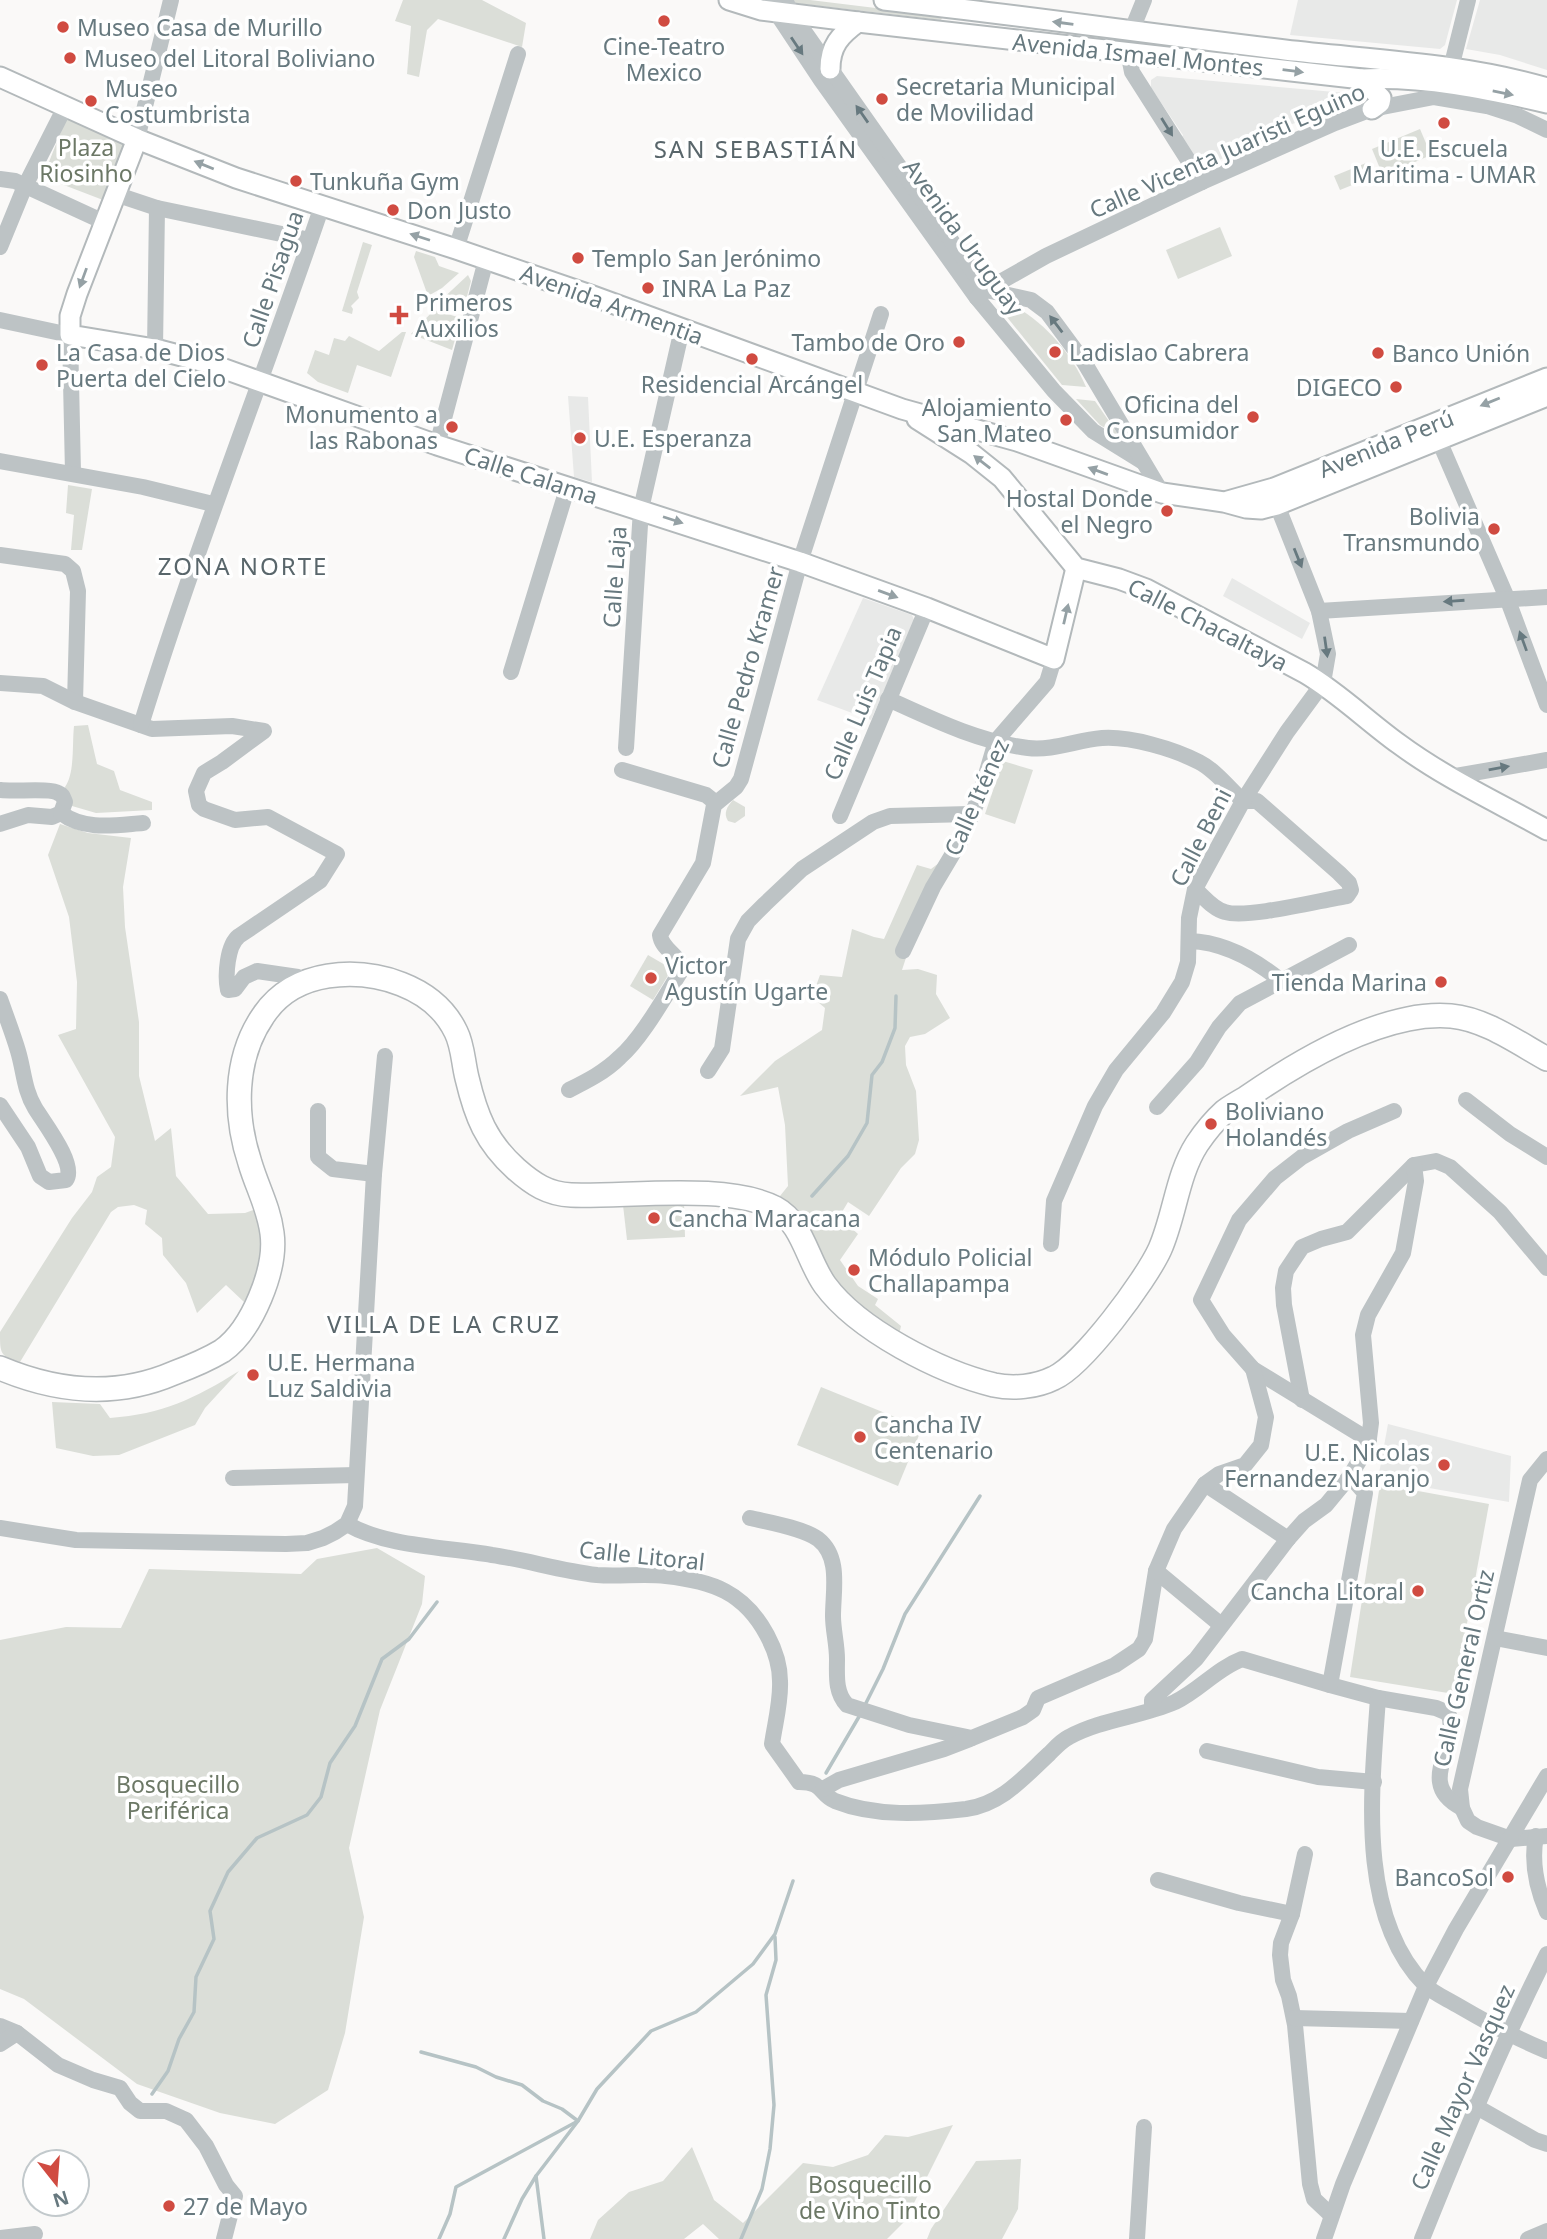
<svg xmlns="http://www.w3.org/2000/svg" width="1547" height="2239" viewBox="0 0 1547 2239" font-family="'Noto Sans',sans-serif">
<rect width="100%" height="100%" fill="#faf9f8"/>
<!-- built -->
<g fill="#e8e9e8">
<polygon points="1298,0 1457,0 1445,45 1440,49 1290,35"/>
<polygon points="1480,0 1547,0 1547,70 1500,55 1466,49"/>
<polygon points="1157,76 1357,94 1357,102 1322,112 1290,125 1291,128 1201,168 1182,137 1183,135 1151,88 1151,80"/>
<polygon points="568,396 588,397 592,482 574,477"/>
<polygon points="1232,578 1310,623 1302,639 1223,596"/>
<polygon points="863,598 912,615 915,622 871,720 817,700"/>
<polygon points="1388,1424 1511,1456 1509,1502 1378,1479"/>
</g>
<!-- green -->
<g fill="#dbded8">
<polygon points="403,0 482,0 526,23 522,47 438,19 427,30 419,77 407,74 411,26 395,21"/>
<polygon points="792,0 810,0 941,16 942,18 941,20 794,3"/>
<polygon points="66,119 127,144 103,200 43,177"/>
<polygon points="1420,129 1431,155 1383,176 1372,149"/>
<polygon points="1366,163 1372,177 1340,190 1334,176"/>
<polygon points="1220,227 1232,256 1178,279 1166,250"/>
<polygon points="363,242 372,245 357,292 359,298 351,306 353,309 352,314 342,311"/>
<polygon points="416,251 435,257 439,266 459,273 442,288 428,296 414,257"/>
<polygon points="468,275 471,281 463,312 437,304"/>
<path d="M1013,305C1045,323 1071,352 1086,387L1062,385L1002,311L1005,307Z"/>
<polygon points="434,310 461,318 452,350 411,334"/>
<polygon points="402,332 406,332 391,377 357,365 348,393 318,382 307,373 315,350 329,355 334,338 345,341 349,336 379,351"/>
<polygon points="1076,399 1095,401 1120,437 1100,425"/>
<polygon points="68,485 92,489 82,550 71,550 74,515 66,513"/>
<path d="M88,725L97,764L114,771L120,790L152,802V810L96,813L72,806L65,787C75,773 72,744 74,726Z"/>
<polygon points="1003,761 1033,770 1015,824 985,814"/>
<path d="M733,800L745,807V816L735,823L728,821C723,813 727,807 733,800Z"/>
<path d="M60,824L88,833L131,838L123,887L125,927L139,1022V1076L155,1141L171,1128L176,1176L208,1214L245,1213L256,1209C263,1238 263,1277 244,1302L226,1285L197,1313L186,1283L163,1255L162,1238L145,1224L147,1210L134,1205L118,1207L111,1212L20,1362C0,1356 0,1354 0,1332L72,1218L92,1192L97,1177L111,1167L115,1137L58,1035L76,1029L77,982L69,917L48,855Z"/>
<polygon points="956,850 921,912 902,970 918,969 937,975 936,994 950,1018 925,1034 910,1037 905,1046 906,1065 916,1091 919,1140 915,1154 901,1168 869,1216 848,1202 839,1217 858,1234 840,1260 858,1286 878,1299 875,1305 901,1326 899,1335 848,1299 824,1261 808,1224 797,1209 780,1196 788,1186 785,1125 778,1087 740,1096 775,1061 822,1030 825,1008 812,997 820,975 842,977 852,929 874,937 884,939 917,865 931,869"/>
<polygon points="648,955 672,969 653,1000 630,986"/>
<polygon points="684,1202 685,1237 627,1240 623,1205"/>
<path d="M239,1371L205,1408L195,1425L119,1455L93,1456L56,1448L52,1402L100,1404L110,1418C163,1414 194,1399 239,1371Z"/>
<polygon points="821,1387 922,1428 898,1486 797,1445"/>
<polygon points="1380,1484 1489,1504 1454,1694 1350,1677"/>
<polygon points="377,1548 425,1576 422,1604 380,1710 349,1848 364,1917 345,2033 328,2090 275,2124 220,2113 137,2084 24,1999 0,1989 0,1640 66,1627 121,1628 149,1569 301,1574 317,1559"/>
<polygon points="953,2125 905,2221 887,2239 719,2239 703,2224 684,2239 590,2239 598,2220 629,2192 663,2181 692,2147 714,2200 743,2223 803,2163 833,2167 868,2155 885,2135 908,2137"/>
<polygon points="1021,2159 1018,2209 1002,2239 927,2239 931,2229 976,2161"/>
</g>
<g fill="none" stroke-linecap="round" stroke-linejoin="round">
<!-- stream -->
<g stroke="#b6c3c5" stroke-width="3.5">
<polyline points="812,1196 848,1156 867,1123 872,1075 882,1062 895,1028 896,996"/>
<polyline points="865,1705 883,1669 905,1614 980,1496"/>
<polyline points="826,1773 860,1715"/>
<polyline points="421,2052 476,2067 496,2077 522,2085 543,2101 562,2109 578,2121 456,2187 450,2214 439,2239"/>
<polyline points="152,2094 168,2071 179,2039 194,2012 196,1977 214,1939 210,1911 228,1872 257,1838 307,1815 321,1797 330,1763 355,1726 382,1659 409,1639 437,1602"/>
<polyline points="536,2176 544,2239"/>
<polyline points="504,2239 522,2199 536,2176 578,2121 597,2089 651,2031 696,2012 753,1964 775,1934 793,1881"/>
<polyline points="741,2239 762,2189 770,2149 774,2105 766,1995 776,1960 775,1937"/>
</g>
<defs>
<g id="major">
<path d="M729,0L761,10L858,22L1362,79C1424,76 1487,89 1547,103"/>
<path d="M884,0C1018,15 1151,34 1285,50C1371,60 1463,63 1547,88"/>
<path d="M830,69C830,46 840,35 858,22"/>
<polyline points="0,77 137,139 236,178 456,249 590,295 902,409 1017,441 1162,493 1224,502 1246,508 1261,509 1277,505 1547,396"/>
<polyline points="1362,79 1381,98 1380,103 1372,109"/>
<polyline points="137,139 77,294 70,316 70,335 155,349 205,362 437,445 800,562 927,608 1054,659 1076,568"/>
<path d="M917,419L972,454L1002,478L1076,568L1119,579L1146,589L1305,673C1339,693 1367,721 1399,744C1445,778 1497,802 1547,830"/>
<polyline points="1228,501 1274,488 1547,378"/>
</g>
<path id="highway" d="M0,1368C57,1392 116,1398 174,1373C190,1367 207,1360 222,1351C252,1330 277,1269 272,1233C269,1208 257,1187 250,1163C234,1115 234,1058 263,1016C278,993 302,980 328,976C375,969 434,986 456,1032C463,1046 463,1062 467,1078C476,1116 486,1142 516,1169C533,1184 548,1194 571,1195C626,1197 728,1183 775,1208C803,1223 807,1260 825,1285C858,1330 940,1372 994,1385C1013,1389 1036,1387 1054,1378C1083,1365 1146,1280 1160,1249C1175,1215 1177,1175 1197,1144C1205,1132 1215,1120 1225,1111C1232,1106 1239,1102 1246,1098C1292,1066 1353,1030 1408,1019C1422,1016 1437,1015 1451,1016C1485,1019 1518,1043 1547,1059"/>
</defs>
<!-- major casing -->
<use href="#major" stroke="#b3b9bb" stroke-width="23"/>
<!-- highway casing -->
<use href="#highway" stroke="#b3b8ba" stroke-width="26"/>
<!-- minor -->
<g stroke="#bdc3c5" stroke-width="16">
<polyline points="768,0 821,80 977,298 1054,391 1093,431 1143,462"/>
<polyline points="785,0 792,14 986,290 1031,300 1047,312 1084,362 1162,493"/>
<polyline points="1131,32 1144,0"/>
<polyline points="1128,52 1132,72 1202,182"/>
<polyline points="1451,68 1468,0"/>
<polyline points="137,139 171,0"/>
<polyline points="0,179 15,181 104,222"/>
<polyline points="115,194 157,208 310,240"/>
<polyline points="0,247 25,186 65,107"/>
<polyline points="456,249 518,54"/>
<polyline points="977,298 986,290 1046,256 1202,182 1335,123 1372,109 1434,97 1487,106 1518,116 1547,130"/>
<polyline points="0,320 70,335 73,473"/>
<polyline points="155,349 157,208"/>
<polyline points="1434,429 1507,598 1547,705"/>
<polyline points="437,445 486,260"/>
<polyline points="0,461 143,487 213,504"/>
<polyline points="0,555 65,564 73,571 78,591 75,702"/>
<polyline points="1319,611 1547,597"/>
<polyline points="511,672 567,489"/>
<path d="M0,683L43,686L75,702L152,729L232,726L264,731L222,762L204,773L196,791L199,805L204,809L235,820L268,817L337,854L320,881L239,936C227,945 225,976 228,990L235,989L244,977L257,971L298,977L302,983"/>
<path d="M888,699C932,719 979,742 1028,748C1053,751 1077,740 1102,738C1130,736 1174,749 1199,762C1215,770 1230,789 1243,801H1257L1339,873L1349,883L1351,890L1347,896C1321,900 1247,919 1225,912C1213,909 1204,897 1195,889"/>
<path d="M141,725C195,550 263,379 322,206"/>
<polyline points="626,748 641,509 682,329"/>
<polyline points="622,770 706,795 716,803"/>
<polyline points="1450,777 1547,760"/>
<path d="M0,790C12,792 51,788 58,793C63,795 63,797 65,802L61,813L52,817L28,815L0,824"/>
<path d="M61,813C84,831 116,825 143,823"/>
<polyline points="840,816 927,608"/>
<path d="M1189,941C1224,942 1254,959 1280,980"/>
<polyline points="903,951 933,887 961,840 980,795 996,741 1047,682 1054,659"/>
<path d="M0,999C6,1016 13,1034 18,1051C24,1071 24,1090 35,1108C44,1123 77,1165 66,1180L49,1182L40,1176L28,1147L0,1105"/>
<polyline points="708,1071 722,1049 738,939 748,921 765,904 802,869 873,822 890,816 970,814"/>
<path d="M569,1090C587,1081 605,1072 620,1057C642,1038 665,996 681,971C681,954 662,951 660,935L703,863L714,805L736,787L741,779L800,562L881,314"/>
<polyline points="1466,1100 1510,1134 1547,1157"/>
<polyline points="1157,1107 1197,1062 1219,1027 1240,1003 1349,945"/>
<polyline points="318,1111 318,1157 333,1169 374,1174"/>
<polyline points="1051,1244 1054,1201 1095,1106 1116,1070 1163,1013 1182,982 1188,962 1189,918 1195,889 1243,801 1287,732 1323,683 1328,654 1319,611 1277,505 1275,494"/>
<polyline points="1302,1400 1284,1305 1283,1288 1286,1271 1302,1247 1321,1239 1347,1232 1414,1165 1436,1161 1450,1167 1500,1212 1547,1268"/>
<polyline points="1369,1440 1253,1369 1223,1335 1201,1300 1239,1220 1275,1178 1302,1157 1348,1131 1394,1111"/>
<polyline points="1547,1459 1530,1480 1460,1789 1462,1808 1468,1821 1477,1827 1511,1839 1547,1836"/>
<polyline points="233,1478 356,1475"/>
<polyline points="1205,1484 1288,1539"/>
<path d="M750,1518C768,1522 803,1528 818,1539C841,1557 833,1590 833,1616C833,1630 837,1644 837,1659C837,1675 835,1693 847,1705L909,1725L972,1738L1023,1717L1033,1710L1038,1698L1115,1665L1139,1649L1145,1639L1156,1571L1174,1529L1205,1484L1219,1474L1245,1465L1261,1445L1266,1417L1253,1369"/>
<path d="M347,1524C387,1547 447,1547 492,1555C527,1560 561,1571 597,1575C620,1577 643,1573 666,1576C712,1581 744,1592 767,1635C774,1648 780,1665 780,1681C781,1702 775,1723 772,1744L799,1782C824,1782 819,1794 835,1801C875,1817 923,1814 966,1809C1002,1804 1024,1777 1049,1754C1055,1748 1061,1741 1069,1737C1102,1719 1141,1717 1175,1702C1200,1690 1216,1669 1242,1659L1330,1685L1378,1698L1436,1708L1448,1713C1462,1744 1413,1783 1462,1808"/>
<polyline points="0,1528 76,1540 286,1544 307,1543 323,1538 335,1532 347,1524 355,1506 374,1174 385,1056"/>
<polyline points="1156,1571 1221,1625"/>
<polyline points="1495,1638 1547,1648"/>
<polyline points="1330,1685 1365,1493 1350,1476"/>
<path d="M1378,1698C1372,1787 1356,1915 1425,1985C1433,1993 1447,1999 1457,2005C1486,2022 1515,2038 1547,2051"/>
<polyline points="1152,1709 1152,1700 1196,1659 1288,1539 1304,1521 1326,1505 1350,1476 1368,1446 1371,1423 1363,1335 1368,1315 1403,1253 1416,1181 1414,1165"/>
<polyline points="1207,1751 1318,1777 1374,1782"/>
<polyline points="823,1789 839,1780 944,1749 970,1739"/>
<path d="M1536,1836C1531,1862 1537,1889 1547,1912"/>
<polyline points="1305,1854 1292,1914 1281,1943 1280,1955 1283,1980 1289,1996 1295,2025 1310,2184 1314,2199 1331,2215"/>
<polyline points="1158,1880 1239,1903 1292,1914"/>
<polyline points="1294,2018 1411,2021"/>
<polyline points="0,2026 17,2033 58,2065 93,2080 120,2088 130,2103 140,2111 166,2111 186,2120 206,2146 226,2185 235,2196 224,2239"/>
<polyline points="0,2044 17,2033"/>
<polyline points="1475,2106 1535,2140 1547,2144"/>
<polyline points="0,2238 35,2234"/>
<polyline points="1137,2239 1144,2127"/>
<polyline points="1324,2239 1343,2184 1426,1986 1456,1929 1547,1776"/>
<path d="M1422,2239C1461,2142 1500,2048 1547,1954"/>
<polyline points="1528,2239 1547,2231"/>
</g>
<!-- major -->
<use href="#major" stroke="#fff" stroke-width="19"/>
<!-- highway -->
<use href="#highway" stroke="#fff" stroke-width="23"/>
</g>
<!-- one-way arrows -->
<defs><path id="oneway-solid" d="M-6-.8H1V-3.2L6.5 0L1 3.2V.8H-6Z" transform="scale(1.75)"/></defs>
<g fill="#95a1a5">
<use href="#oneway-solid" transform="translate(1063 23) rotate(-172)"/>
<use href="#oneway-solid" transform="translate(1293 71) rotate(7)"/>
<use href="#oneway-solid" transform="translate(1503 93) rotate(11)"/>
<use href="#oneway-solid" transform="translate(204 165) rotate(-158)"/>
<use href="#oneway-solid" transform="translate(420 237) rotate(-162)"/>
<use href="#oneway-solid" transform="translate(83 278) rotate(110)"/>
<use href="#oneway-solid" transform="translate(1490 402) rotate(158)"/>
<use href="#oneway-solid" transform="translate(982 462) rotate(-142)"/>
<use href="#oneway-solid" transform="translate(1098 471) rotate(-160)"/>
<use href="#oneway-solid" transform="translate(673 520) rotate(18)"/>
<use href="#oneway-solid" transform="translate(888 594) rotate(20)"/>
<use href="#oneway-solid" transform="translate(1066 614) rotate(-77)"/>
</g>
<g fill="#67797f">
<use href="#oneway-solid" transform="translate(797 46) rotate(56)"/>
<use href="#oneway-solid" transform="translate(862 114) rotate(-125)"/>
<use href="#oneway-solid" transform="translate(1167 127) rotate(58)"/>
<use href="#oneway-solid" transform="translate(1056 324) rotate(-127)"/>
<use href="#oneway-solid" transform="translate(1298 558) rotate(68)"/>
<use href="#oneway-solid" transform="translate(1454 601) rotate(176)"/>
<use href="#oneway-solid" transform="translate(1523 641) rotate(-110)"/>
<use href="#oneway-solid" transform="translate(1326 647) rotate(82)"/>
<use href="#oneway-solid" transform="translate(1499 768) rotate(-10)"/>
</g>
<!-- markers -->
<g fill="#d04b41" stroke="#fff" stroke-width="2.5">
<circle cx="664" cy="21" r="7"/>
<circle cx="63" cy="27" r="7"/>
<circle cx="70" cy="58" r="7"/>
<circle cx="882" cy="99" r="7"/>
<circle cx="91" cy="101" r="7"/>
<circle cx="1444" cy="123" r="7"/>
<circle cx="296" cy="181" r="7"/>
<circle cx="393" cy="210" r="7"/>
<circle cx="578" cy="258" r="7"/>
<circle cx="648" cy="288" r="7"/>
<path d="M395.5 304.5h7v7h7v7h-7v7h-7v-7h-7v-7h7z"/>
<circle cx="959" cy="342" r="7"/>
<circle cx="1055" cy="352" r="7"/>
<circle cx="1378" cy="353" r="7"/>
<circle cx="752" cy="359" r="7"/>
<circle cx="42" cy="365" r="7"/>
<circle cx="1396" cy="387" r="7"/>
<circle cx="1253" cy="417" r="7"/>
<circle cx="1066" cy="420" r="7"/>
<circle cx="452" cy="427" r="7"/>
<circle cx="580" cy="438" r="7"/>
<circle cx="1167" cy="511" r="7"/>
<circle cx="1494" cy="529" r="7"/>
<circle cx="651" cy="978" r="7"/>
<circle cx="1441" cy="982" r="7"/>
<circle cx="1211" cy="1124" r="7"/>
<circle cx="654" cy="1218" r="7"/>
<circle cx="854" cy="1270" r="7"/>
<circle cx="253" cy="1375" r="7"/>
<circle cx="860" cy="1437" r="7"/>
<circle cx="1444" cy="1465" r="7"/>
<circle cx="1418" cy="1591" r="7"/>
<circle cx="1508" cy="1877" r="7"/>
<circle cx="169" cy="2206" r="7"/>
</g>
<g text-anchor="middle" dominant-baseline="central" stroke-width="7" stroke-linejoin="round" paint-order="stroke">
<!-- poi labels -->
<g font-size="23" fill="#67797f" stroke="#fff" text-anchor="start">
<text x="77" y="27">Museo Casa de Murillo</text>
<text x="664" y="46" text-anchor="middle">Cine-Teatro<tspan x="664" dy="26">Mexico</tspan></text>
<text x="84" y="58">Museo del Litoral Boliviano</text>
<text x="896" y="86">Secretaria Municipal<tspan x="896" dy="26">de Movilidad</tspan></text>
<text x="105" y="88">Museo<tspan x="105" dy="26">Costumbrista</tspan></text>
<text x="1444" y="148" text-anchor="middle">U.E. Escuela<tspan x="1444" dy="26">Maritima - UMAR</tspan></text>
<text x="310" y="181">Tunkuña Gym</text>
<text x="407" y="210">Don Justo</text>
<text x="592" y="258">Templo San Jerónimo</text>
<text x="662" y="288">INRA La Paz</text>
<text x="415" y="302">Primeros<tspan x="415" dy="26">Auxilios</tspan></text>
<text x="945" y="342" text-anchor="end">Tambo de Oro</text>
<text x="56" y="352">La Casa de Dios<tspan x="56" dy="26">Puerta del Cielo</tspan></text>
<text x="1069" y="352">Ladislao Cabrera</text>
<text x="1392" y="353">Banco Unión</text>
<text x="752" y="384" text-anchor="middle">Residencial Arcángel</text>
<text x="1382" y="387" text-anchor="end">DIGECO</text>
<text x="1239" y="404" text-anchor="end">Oficina del<tspan x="1239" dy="26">Consumidor</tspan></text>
<text x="1052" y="407" text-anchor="end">Alojamiento<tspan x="1052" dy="26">San Mateo</tspan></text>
<text x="438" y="414" text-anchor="end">Monumento a<tspan x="438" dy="26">las Rabonas</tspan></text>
<text x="594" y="438">U.E. Esperanza</text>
<text x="1153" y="498" text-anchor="end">Hostal Donde<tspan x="1153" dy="26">el Negro</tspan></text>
<text x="1480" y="516" text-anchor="end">Bolivia<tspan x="1480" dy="26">Transmundo</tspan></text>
<text x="665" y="965">Victor<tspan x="665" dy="26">Agustín Ugarte</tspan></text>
<text x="1427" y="982" text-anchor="end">Tienda Marina</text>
<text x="1225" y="1111">Boliviano<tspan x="1225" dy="26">Holandés</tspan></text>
<text x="668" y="1218">Cancha Maracana</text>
<text x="868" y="1257">Módulo Policial<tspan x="868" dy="26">Challapampa</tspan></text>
<text x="267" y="1362">U.E. Hermana<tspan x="267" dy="26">Luz Saldivia</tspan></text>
<text x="874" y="1424">Cancha IV<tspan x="874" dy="26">Centenario</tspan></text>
<text x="1430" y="1452" text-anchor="end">U.E. Nicolas<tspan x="1430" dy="26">Fernandez Naranjo</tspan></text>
<text x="1404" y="1591" text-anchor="end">Cancha Litoral</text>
<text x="1494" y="1877" text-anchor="end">BancoSol</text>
<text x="183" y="2206">27 de Mayo</text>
</g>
<!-- street labels -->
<g font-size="23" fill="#67797f" stroke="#fff">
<text transform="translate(1138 54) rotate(6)">Avenida Ismael Montes</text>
<text transform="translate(1227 150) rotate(-24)">Calle Vicenta Juaristi Eguino</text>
<text transform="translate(964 237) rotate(54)">Avenida Uruguay</text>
<text transform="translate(272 279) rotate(-71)">Calle Pisagua</text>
<text transform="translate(612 304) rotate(20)">Avenida Armentia</text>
<text transform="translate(1386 443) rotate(-22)">Avenida Perú</text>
<text transform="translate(531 475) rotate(18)">Calle Calama</text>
<text transform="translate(614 577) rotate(-86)">Calle Laja</text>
<text transform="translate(1208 624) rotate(27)">Calle Chacaltaya</text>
<text transform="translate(747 667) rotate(-74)">Calle Pedro Kramer</text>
<text transform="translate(862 703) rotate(-67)">Calle Luis Tapia</text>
<text transform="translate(976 797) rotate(-66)">Calle Iténez</text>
<text transform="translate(1200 837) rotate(-63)">Calle Beni</text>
<text transform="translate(642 1555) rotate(6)">Calle Litoral</text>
<text transform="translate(1463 1668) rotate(-77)">Calle General Ortiz</text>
<text transform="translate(1462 2087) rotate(-66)">Calle Mayor Vasquez</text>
</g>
<!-- park labels -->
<g font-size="23" fill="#6c7866" stroke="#fff">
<text x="86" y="147">Plaza<tspan x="86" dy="26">Riosinho</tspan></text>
<text x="178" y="1784">Bosquecillo<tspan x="178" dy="26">Periférica</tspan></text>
<text x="870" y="2184">Bosquecillo<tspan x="870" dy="26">de Vino Tinto</tspan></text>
</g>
<!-- neighbourhood labels -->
<g font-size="24" letter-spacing="2" fill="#59666b" stroke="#fff">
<text x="756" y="148">SAN SEBASTIÁN</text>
<text x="243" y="565">ZONA NORTE</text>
<text x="444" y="1323">VILLA DE LA CRUZ</text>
</g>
</g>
<!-- north arrow -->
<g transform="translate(56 2183) rotate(163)"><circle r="33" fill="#ffffff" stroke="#c2c9cc" stroke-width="2"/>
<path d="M0-5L12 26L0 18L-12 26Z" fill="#d04b41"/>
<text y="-10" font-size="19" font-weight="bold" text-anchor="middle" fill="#67797f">N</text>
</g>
</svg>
